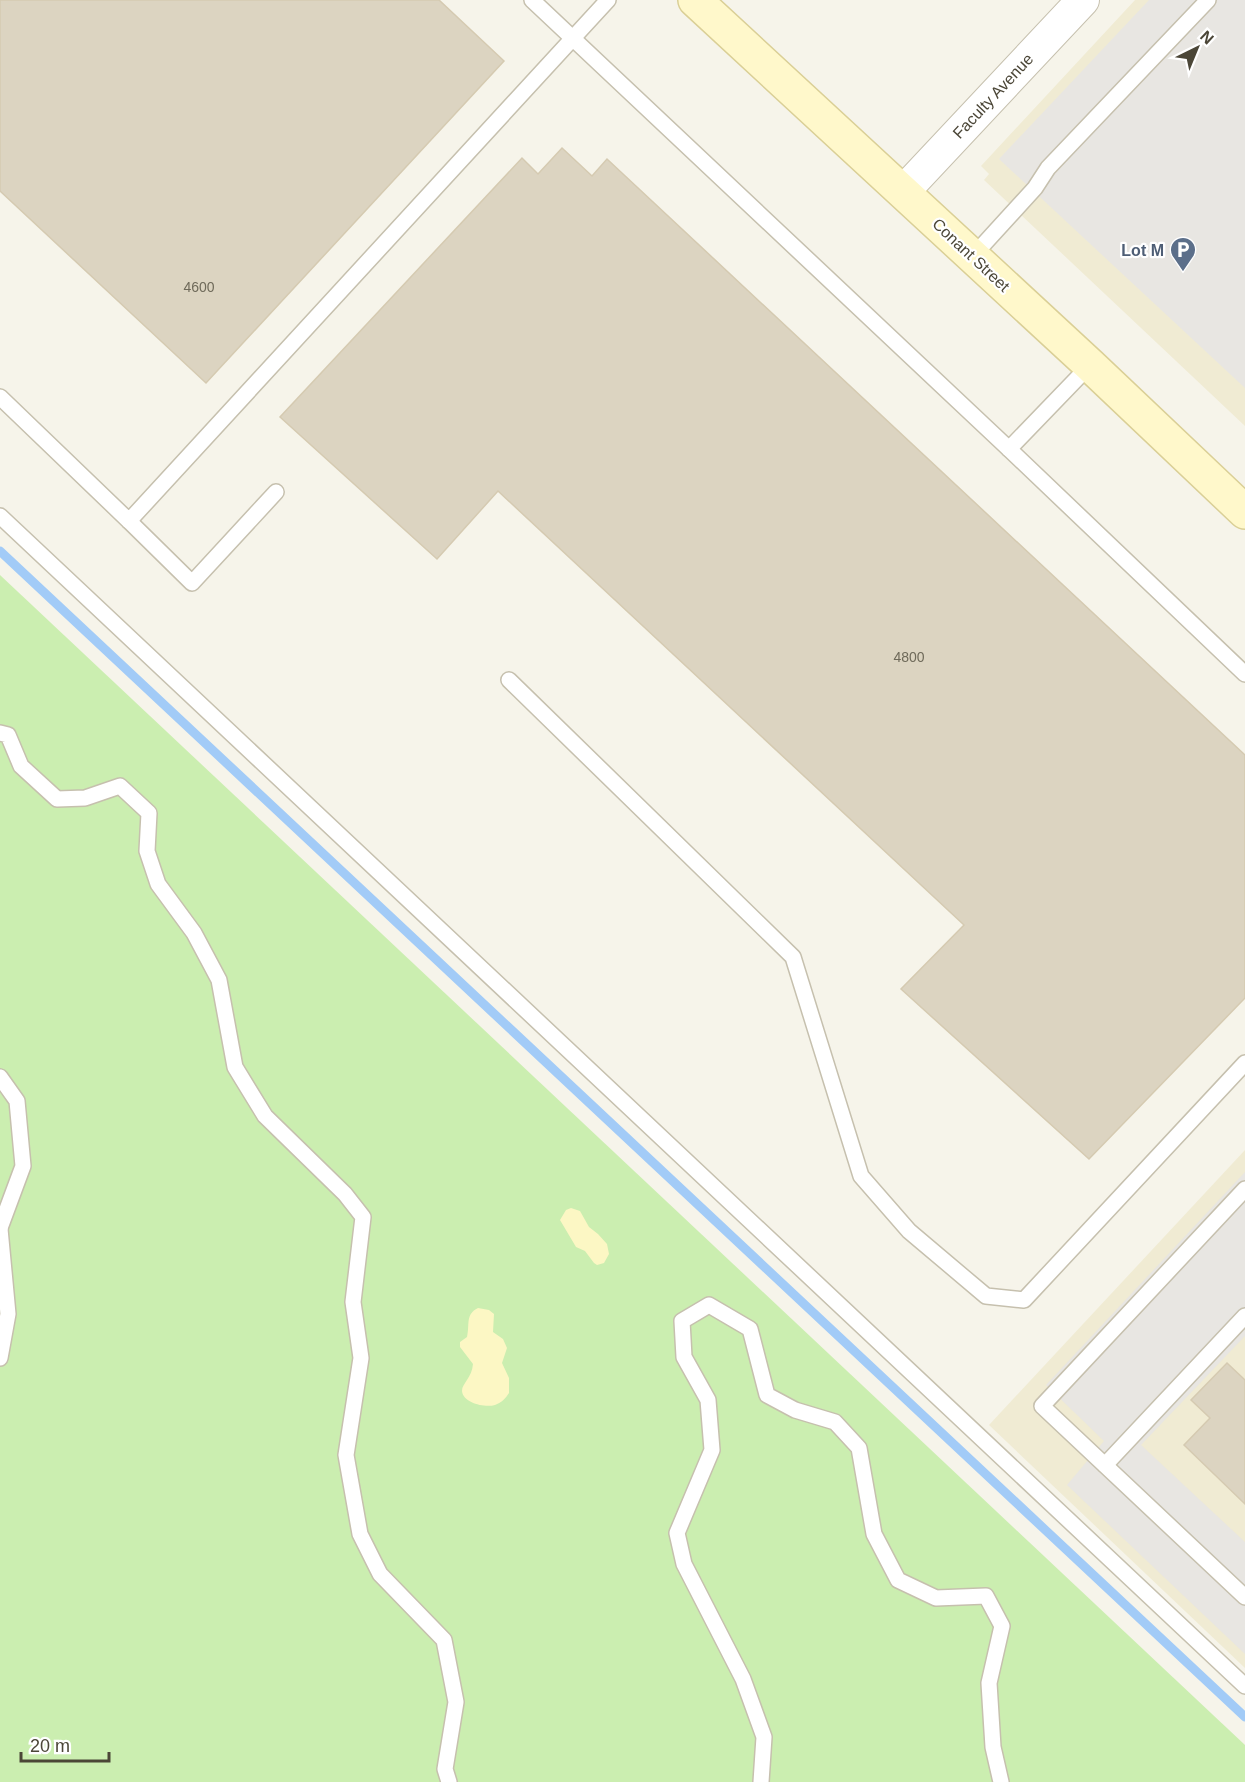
<svg xmlns="http://www.w3.org/2000/svg" width="1245" height="1782" viewBox="0 0 1245 1782" font-family="Arial,sans-serif">
<rect width="100%" height="100%" fill="#f6f4ea"/>
<!-- education -->
<g fill="#f0ebd3">
<polygon points="1135,0 1245,0 1245,426 984,180 989,174 981,166"/>
<polygon points="1245,1150 1245,1668 989,1425"/>
</g>
<!-- green -->
<polygon fill="#cbeeb0" points="0,575 1245,1745 1245,1782 0,1782"/>
<!-- sand -->
<g fill="#fcf7c4">
<polygon points="571,1208 580,1211 589,1227 598,1234 607,1244 609,1254 604,1263 597,1265 594,1263 585,1251 576,1247 560,1220 566,1210"/>
<path d="M478,1308L489,1310L494,1314L493,1332L503,1339L507,1348L502,1363L509,1378V1393C506,1398 501,1403 495,1405C485,1408 463,1403 462,1391C462,1383 472,1378 473,1364L460,1347V1342L467,1337C470,1325 465,1314 478,1308Z"/>
</g>
<!-- parking -->
<g fill="#e8e6e2">
<polygon points="1149,0 1245,0 1245,388 999,159"/>
<polygon points="1245,1172 1245,1336 1141,1445 1245,1542 1245,1654 1067,1485 1104,1441 1046,1385"/>
</g>
<g fill="none" stroke-linecap="round" stroke-linejoin="round">
<!-- stream -->
<polyline stroke="#a2cbf7" stroke-width="9" points="0,551 1245,1717"/>
</g>
<!-- building -->
<g fill="#dcd4c1" stroke="#d5cab1" stroke-width="1.5">
<polygon points="0,0 439,0 504,61 206,383 0,191"/>
<polygon points="562,148 592,176 607,159 1245,755 1245,998 1089,1159 901,989 964,925 498,491 437,559 280,417 522,158 538,174"/>
<polygon points="1227,1363 1245,1380 1245,1504 1184,1445 1210,1418 1191,1400"/>
</g>
<g fill="none" stroke-linecap="round" stroke-linejoin="round">
<defs>
<g id="lane">
<polyline points="532,0 1009,449 1245,674"/>
<polyline points="972,257 1035,188 1048,168 1208,0"/>
<polyline points="0,397 129,521 608,0"/>
<polyline points="1009,449 1090,365"/>
<polyline points="0,516 1245,1686"/>
<polyline points="129,521 192,583 276,492"/>
<polyline points="509,680 793,957 861,1176 909,1231 986,1296 1024,1300 1245,1063"/>
<polyline points="0,733 8,735 21,766 57,799 85,798 120,786 149,813 147,851 158,884 194,933 219,980 235,1067 265,1116 345,1194 363,1217 353,1302 361,1358 346,1455 360,1534 380,1574 444,1640 456,1702 445,1769 449,1782"/>
<polyline points="0,1077 17,1101 23,1166 0,1228"/>
<polyline points="1245,1189 1042,1406 1245,1597"/>
<polyline points="0,1229 8,1314 0,1358"/>
<polyline points="1105,1465 1245,1316"/>
<polyline points="761,1782 764,1737 743,1679 684,1564 677,1533 712,1450 708,1400 684,1357 682,1321 709,1305 750,1329 767,1395 795,1410 835,1422 859,1448 874,1534 898,1580 936,1598 986,1596 1002,1626 989,1683 993,1747 1001,1782"/>
</g>
<polyline id="street" points="903,192 1083,0"/>
<polyline id="secondary" points="695,0 1090,365 1245,512"/>
</defs>
<!-- lane casing -->
<use href="#lane" stroke="#c6c0ae" stroke-width="18"/>
<!-- street casing -->
<use href="#street" stroke="#c6c0ae" stroke-width="34"/>
<!-- secondary casing -->
<use href="#secondary" stroke="#dacf96" stroke-width="36"/>
<!-- lane -->
<use href="#lane" stroke="#fff" stroke-width="15"/>
<!-- street -->
<use href="#street" stroke="#fff" stroke-width="32"/>
<!-- secondary -->
<use href="#secondary" stroke="#fff8cb" stroke-width="33"/>
</g>
<!-- icons -->
<defs>
<symbol id="parking-pin" viewBox="-11 -11 22 30"><path d="M0 17L-7.5 6A9.5 9.5 0 1 1 7.5 6Z" fill="#5c6f8a" stroke="#fff"/><path d="M-3.5-5.5H1a3.5 3.5 0 0 1 0 7H-1V5.5H-3.5ZM-1-3.4V-.6H.8a1.4 1.4 0 0 0 0-2.8Z" fill="#fff"/></symbol>
</defs>
<g fill-rule="evenodd">
<use href="#parking-pin" x="1168" y="235" width="30" height="40"/>
</g>
<g text-anchor="middle" dominant-baseline="central" stroke-width="4.5" stroke-linejoin="round" paint-order="stroke">
<!-- number labels -->
<g font-size="14" fill="#6f6a5a">
<text x="199" y="287">4600</text>
<text x="909" y="657">4800</text>
</g>
<!-- street labels -->
<g font-size="16" fill="#4b4637" stroke="#fff">
<text transform="translate(993 96) rotate(-47)">Faculty Avenue</text>
<text transform="translate(971 255) rotate(43)">Conant Street</text>
</g>
<!-- service labels -->
<g font-size="16" font-weight="bold" fill="#4e5e75" stroke="#fff" text-anchor="end">
<text x="1164" y="250">Lot M</text>
</g>
</g>
<!-- north arrow -->
<g transform="translate(1197 48) rotate(43)" stroke="#ffffff" stroke-width="4.5" paint-order="stroke">
<path d="M0-4.5L10 22L0 15L-10 22Z" fill="#4b4637"/>
<text y="-9" font-size="16" font-weight="bold" text-anchor="middle" fill="#4b4637">N</text>
</g>
<!-- scale -->
<path d="M21 1752v9h88v-9" fill="none" stroke="#4b4637" stroke-width="3"/>
<text x="30" y="1752" font-size="18" fill="#4b4637" stroke="#ffffff" stroke-width="4.5" paint-order="stroke">20 m</text>
</svg>
